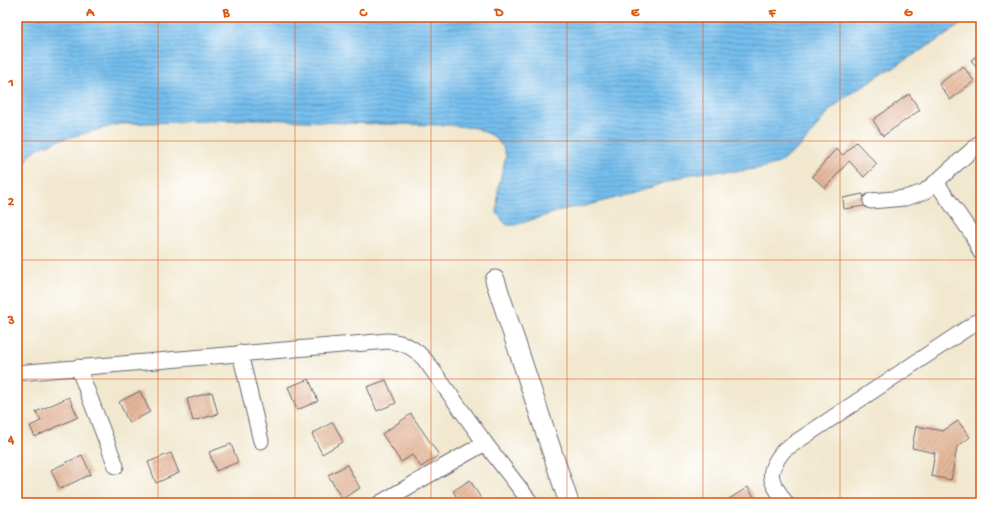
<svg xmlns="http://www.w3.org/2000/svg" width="998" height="520" viewBox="0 0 998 520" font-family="'Gochi Hand',sans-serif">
<defs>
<pattern id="water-rules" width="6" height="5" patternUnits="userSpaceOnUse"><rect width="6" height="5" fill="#75beed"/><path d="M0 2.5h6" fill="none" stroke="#609ac1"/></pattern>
<pattern id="building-hatch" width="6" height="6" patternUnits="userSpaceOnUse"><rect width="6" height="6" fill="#e4b597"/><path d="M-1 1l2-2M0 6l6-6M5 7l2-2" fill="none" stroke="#c39b83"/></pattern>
</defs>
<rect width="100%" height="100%" fill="#fff"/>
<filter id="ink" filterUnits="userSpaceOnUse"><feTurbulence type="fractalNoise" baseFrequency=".025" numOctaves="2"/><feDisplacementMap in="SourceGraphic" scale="8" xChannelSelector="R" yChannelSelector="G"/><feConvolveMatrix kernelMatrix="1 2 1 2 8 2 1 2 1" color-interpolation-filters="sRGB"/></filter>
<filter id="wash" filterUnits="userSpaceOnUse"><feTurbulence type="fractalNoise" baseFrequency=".012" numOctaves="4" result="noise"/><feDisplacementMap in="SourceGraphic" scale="16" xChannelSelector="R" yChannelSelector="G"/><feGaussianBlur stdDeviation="0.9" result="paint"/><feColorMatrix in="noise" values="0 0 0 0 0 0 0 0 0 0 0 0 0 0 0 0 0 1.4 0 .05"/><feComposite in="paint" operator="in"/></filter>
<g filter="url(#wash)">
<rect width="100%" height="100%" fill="#f1e8cf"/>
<!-- water -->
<polygon fill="url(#water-rules)" stroke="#4c7094" points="17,17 971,17 943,37 848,95 829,111 801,146 779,163 761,168 741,171 706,172 687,175 631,194 585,206 569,208 515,225 507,225 502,220 497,213 498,189 506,156 503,147 493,136 476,128 447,125 373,124 260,119 119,124 60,140 38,148 31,154 17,175"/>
<g id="blocks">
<!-- building -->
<g fill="url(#building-hatch)">
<polygon points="981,53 981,74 971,60"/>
<polygon points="963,66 974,81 950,100 939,84"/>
<polygon points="909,94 920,110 883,136 873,120"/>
<polygon points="856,142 877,164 864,177 849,161 825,188 812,176 836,149 843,155"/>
<polygon points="863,194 865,206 844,209 843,198"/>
<polygon points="309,379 318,401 297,410 288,387"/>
<polygon points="386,380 396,403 377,411 367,387"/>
<polygon points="140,391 150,412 129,423 119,402"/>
<polygon points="212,392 218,414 193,421 187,399"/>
<polygon points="69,397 78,417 35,437 30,426 41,421 36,412"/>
<polygon points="411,414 439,455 421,467 412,455 401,462 382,434"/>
<polygon points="958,421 970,437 957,447 951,480 931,476 935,453 912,448 916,426 943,431"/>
<polygon points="333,422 343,442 322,454 312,434"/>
<polygon points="231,444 238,462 216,471 209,452"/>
<polygon points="17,452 21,460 17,462"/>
<polygon points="171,453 179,473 156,483 148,462"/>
<polygon points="82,455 91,474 60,489 51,470"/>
<polygon points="347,465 360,488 342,499 328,475"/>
<polygon points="470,480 483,502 481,503 460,503 453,491"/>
<polygon points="748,487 758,503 723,503"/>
</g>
</g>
</g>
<g filter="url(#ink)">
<use href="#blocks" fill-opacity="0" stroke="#6a676f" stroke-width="1"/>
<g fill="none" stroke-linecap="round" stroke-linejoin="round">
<defs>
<g id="minor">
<polyline points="936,182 972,234 981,253"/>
<polyline points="871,201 905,198 924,192 936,182 981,142"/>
<polyline points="240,353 261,441"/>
<polyline points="78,367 116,466"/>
<path d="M17,373L388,341C405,342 416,349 426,361L485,443L531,503"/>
<polyline points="380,503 485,443"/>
<path d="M786,503C769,479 765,474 784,450L981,319"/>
</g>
<polyline id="tertiary" points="495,280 569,503"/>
</defs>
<!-- minor casing -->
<use href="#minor" stroke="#6a676f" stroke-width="17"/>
<!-- tertiary casing -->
<use href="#tertiary" stroke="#6a676f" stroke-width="21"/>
<!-- minor -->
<use href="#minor" stroke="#fff" stroke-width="15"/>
<!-- tertiary -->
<use href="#tertiary" stroke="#fff" stroke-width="19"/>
</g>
</g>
<!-- grid -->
<path fill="none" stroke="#de560e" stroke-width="1" stroke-opacity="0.55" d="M158,17V503M295,17V503M431,17V503M567,17V503M703,17V503M840,17V503M17,141H981M17,260H981M17,379H981"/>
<!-- margin -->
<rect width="998" height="520" fill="none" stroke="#fff" stroke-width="44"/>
<rect x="22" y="22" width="954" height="476" fill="none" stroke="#de560e" stroke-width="1.5"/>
<g font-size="13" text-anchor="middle" font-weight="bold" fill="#de560e">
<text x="90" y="16">A</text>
<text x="226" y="16">B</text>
<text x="363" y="16">C</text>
<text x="499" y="16">D</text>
<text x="635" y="16">E</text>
<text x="772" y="16">F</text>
<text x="908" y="16">G</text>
<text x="11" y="86">1</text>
<text x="11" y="205">2</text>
<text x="11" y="324">3</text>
<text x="11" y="443">4</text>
</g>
</svg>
